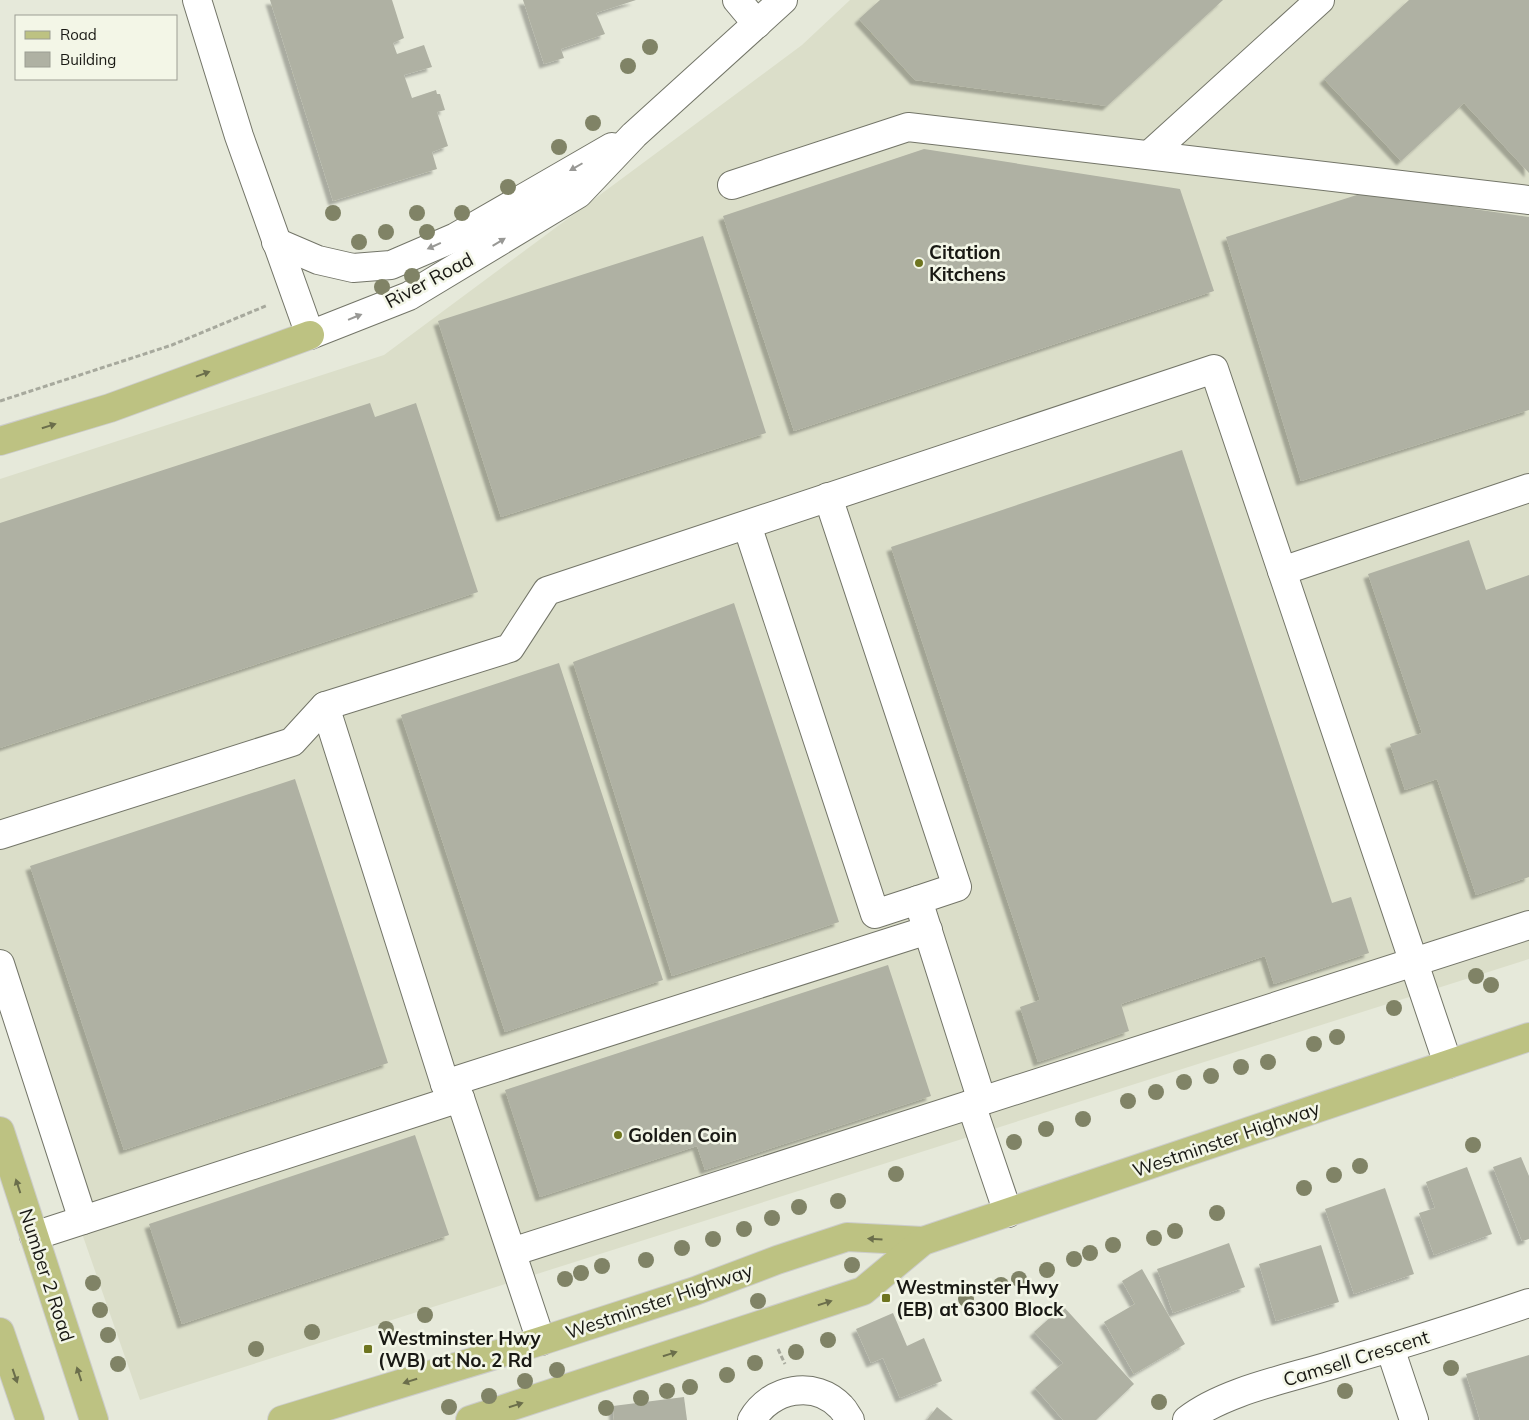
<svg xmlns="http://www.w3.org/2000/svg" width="1529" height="1420" viewBox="0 0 1529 1420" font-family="Mulish,sans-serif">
<defs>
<filter id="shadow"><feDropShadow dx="-4.5" dy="4.5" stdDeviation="1" flood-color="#0004"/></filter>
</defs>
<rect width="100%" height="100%" fill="#e6e9da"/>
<!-- built -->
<polygon fill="#dbdec9" points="850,0 1529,0 1529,959 140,1400 0,998 0,479 384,355 802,45"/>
<!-- building -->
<g fill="#afb1a3" filter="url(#shadow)">
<polygon points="270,0 392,0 404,38 393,43 397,54 424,45 432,67 404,75 412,98 436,90 437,94 440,94 445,110 437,112 448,146 432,152 437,169 333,201"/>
<polygon points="523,0 636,0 596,13 605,34 561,49 564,58 544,64"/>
<polygon points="880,0 1223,0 1107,106 915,80 859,19"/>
<polygon points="1409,0 1529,0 1529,173 1464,103 1401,161 1324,79"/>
<polygon points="924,149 1180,189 1214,291 794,431 723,216"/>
<polygon points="1363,193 1529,217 1529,410 1301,481 1226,237"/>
<polygon points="703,236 766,433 501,517 438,321"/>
<polygon points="370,403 375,417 416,403 478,592 0,748 0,523"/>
<polygon points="1182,450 1332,903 1351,897 1369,953 1274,984 1265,956 1121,1004 1129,1031 1038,1062 1020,1007 1040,1000 891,547"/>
<polygon points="1469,540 1486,590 1529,575 1529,877 1476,895 1437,779 1405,790 1390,744 1422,733 1368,574"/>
<polygon points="734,603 839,922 672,976 573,662"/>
<polygon points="559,663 663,980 505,1032 401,715"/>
<polygon points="295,779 388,1063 124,1150 30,866"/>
<polygon points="888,965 931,1096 705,1170 697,1146 540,1197 505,1090"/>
<polygon points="415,1135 449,1235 182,1324 149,1224"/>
<polygon points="1521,1157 1529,1176 1529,1239 1522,1241 1493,1167"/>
<polygon points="1467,1167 1492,1234 1434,1255 1419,1213 1435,1208 1426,1182"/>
<polygon points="1385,1188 1414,1274 1354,1294 1325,1209"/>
<polygon points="1229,1243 1245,1287 1173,1313 1157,1269"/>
<polygon points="1321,1245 1339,1302 1276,1321 1259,1264"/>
<polygon points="1142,1269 1185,1344 1134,1374 1104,1322 1135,1304 1122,1281"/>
<polygon points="1063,1306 1134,1384 1096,1420 1063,1420 1035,1388 1063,1363 1034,1332"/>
<polygon points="893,1313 907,1346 924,1338 942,1381 900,1398 883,1358 871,1363 856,1329"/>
<polygon points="1529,1355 1529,1420 1480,1420 1466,1374"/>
<polygon points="684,1397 687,1420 614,1420 613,1406"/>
<polygon points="937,1407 953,1420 927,1420"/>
</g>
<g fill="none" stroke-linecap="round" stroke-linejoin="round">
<defs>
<g id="minor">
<polyline points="197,0 239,136 310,335 409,296 578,194 634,135 783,0"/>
<polyline points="737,0 757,24"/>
<polyline points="1149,155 1320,0"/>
<polyline points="732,185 908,127 1529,200"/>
<polyline points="276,242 318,260 353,268 391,265 456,237 612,147"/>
<polyline points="828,497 957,887 918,900 982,1101"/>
<polyline points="747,525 875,914 918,900"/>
<polyline points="1282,571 1529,488"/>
<polyline points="325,706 445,1084 460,1098 541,1341"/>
<polyline points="0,835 292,742 325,706 510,648 547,591 1214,369 1448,1064"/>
<polyline points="0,964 83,1220"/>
<polyline points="445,1084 928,930"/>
<polyline points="971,1104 1008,1213"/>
<polyline points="34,1236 460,1098"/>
<polyline points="512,1252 1529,925"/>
<polyline points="1390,1348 1414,1420"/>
<path d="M752,1420C770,1388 815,1379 841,1407C845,1411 847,1416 850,1420"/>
<path d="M1187,1420C1224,1391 1287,1379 1332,1365C1398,1346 1464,1325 1529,1303"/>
</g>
<g id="major">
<polyline points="0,441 110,408 310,335"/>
<polyline points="0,1131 94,1420"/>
<polyline points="0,1332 30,1420"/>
<polyline points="282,1420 541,1341 695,1291 777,1260 847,1237 923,1241"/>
<polyline points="470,1420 863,1291 923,1241 1529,1037"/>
</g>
</defs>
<!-- minor casing -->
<use href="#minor" stroke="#737568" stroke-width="30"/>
<!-- major casing -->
<use href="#major" stroke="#cccccb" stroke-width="30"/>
<!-- path -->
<g stroke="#a7a99d" stroke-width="3" stroke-dasharray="5 2.5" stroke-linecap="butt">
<polyline points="0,401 172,345 268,305"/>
<polyline points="778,1349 785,1364"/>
</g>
<!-- minor -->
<use href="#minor" stroke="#fff" stroke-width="28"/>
<!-- major -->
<use href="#major" stroke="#bdc282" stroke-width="28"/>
</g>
<!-- trees -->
<g fill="#808366">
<circle cx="650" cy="47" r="8"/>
<circle cx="628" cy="66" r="8"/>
<circle cx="593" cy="123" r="8"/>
<circle cx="559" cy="147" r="8"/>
<circle cx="508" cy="187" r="8"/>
<circle cx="333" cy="213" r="8"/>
<circle cx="417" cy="213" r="8"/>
<circle cx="462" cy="213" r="8"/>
<circle cx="386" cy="232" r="8"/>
<circle cx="427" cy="232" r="8"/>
<circle cx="359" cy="242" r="8"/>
<circle cx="412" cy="276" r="8"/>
<circle cx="382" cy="287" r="8"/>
<circle cx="1476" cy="976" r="8"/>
<circle cx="1491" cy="985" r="8"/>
<circle cx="1394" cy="1008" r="8"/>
<circle cx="1337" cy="1037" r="8"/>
<circle cx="1314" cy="1044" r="8"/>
<circle cx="1268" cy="1062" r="8"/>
<circle cx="1241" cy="1067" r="8"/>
<circle cx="1211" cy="1076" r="8"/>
<circle cx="1184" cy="1082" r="8"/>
<circle cx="1156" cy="1092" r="8"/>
<circle cx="1128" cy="1101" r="8"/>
<circle cx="1083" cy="1119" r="8"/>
<circle cx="1046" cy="1129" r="8"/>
<circle cx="1014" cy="1142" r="8"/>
<circle cx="1473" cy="1145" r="8"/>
<circle cx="1360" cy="1166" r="8"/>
<circle cx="896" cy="1174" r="8"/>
<circle cx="1334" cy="1175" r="8"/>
<circle cx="1304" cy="1188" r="8"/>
<circle cx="838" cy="1201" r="8"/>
<circle cx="799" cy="1207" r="8"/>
<circle cx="1217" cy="1213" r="8"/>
<circle cx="772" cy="1218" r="8"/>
<circle cx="744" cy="1229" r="8"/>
<circle cx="1175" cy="1231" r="8"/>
<circle cx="1154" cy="1238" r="8"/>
<circle cx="713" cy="1239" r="8"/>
<circle cx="1113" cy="1245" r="8"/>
<circle cx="682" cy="1248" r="8"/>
<circle cx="1090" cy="1253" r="8"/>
<circle cx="1074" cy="1259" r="8"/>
<circle cx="646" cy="1260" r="8"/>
<circle cx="852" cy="1265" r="8"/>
<circle cx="602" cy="1266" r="8"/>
<circle cx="1047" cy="1270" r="8"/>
<circle cx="581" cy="1273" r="8"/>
<circle cx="565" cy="1279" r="8"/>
<circle cx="1019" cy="1279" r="8"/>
<circle cx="93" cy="1283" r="8"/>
<circle cx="1001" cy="1285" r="8"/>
<circle cx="966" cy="1299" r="8"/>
<circle cx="758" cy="1301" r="8"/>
<circle cx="100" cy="1310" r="8"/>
<circle cx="425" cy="1315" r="8"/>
<circle cx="386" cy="1329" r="8"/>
<circle cx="312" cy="1332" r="8"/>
<circle cx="108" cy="1335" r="8"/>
<circle cx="828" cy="1340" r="8"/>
<circle cx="256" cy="1349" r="8"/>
<circle cx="796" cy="1352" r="8"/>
<circle cx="755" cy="1363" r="8"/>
<circle cx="118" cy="1364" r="8"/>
<circle cx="1451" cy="1368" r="8"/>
<circle cx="557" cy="1370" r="8"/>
<circle cx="727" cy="1375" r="8"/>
<circle cx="525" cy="1381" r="8"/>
<circle cx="690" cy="1387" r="8"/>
<circle cx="667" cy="1391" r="8"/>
<circle cx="1345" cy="1391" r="8"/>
<circle cx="489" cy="1396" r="8"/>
<circle cx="641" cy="1398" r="8"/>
<circle cx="1159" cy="1402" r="8"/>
<circle cx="449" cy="1407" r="8"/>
<circle cx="606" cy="1408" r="8"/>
</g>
<!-- one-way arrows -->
<defs><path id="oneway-solid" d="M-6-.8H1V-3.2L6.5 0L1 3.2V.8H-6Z" transform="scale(1.25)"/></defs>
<g fill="#989895">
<use href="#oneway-solid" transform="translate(576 167) rotate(150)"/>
<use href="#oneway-solid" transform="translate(499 242) rotate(-31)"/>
<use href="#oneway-solid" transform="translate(434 246) rotate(156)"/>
<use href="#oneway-solid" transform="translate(355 317) rotate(-22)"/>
</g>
<g fill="#6b6e4b">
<use href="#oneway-solid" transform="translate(203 374) rotate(-20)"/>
<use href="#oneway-solid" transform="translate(49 426) rotate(-17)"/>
<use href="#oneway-solid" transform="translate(18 1186) rotate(-108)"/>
<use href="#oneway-solid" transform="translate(875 1239) rotate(-177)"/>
<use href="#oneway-solid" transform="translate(825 1303) rotate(-18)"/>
<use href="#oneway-solid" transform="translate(670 1354) rotate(-18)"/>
<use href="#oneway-solid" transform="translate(79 1374) rotate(-108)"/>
<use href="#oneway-solid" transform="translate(15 1376) rotate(71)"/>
<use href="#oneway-solid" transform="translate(410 1381) rotate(163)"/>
<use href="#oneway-solid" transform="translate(516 1405) rotate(-18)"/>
</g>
<!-- markers -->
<g fill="#6e751f" stroke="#f3f6e7" stroke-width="2">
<circle cx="919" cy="263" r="5"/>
<circle cx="618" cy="1135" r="5"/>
<rect x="881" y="1293" width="10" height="10" rx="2.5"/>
<rect x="363" y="1344" width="10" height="10" rx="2.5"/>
</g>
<g text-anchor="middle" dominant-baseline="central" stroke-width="5" stroke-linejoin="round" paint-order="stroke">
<!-- poi labels -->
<g font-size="19" font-weight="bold" fill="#191914" stroke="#f3f6e7" text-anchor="start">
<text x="929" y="252">Citation<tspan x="929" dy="22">Kitchens</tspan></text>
<text x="628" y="1135">Golden Coin</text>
<text x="896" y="1287">Westminster Hwy<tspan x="896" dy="22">(EB) at 6300 Block</tspan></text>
<text x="378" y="1338">Westminster Hwy<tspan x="378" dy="22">(WB) at No. 2 Rd</tspan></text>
</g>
<!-- street labels -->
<g font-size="19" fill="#191914" stroke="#f3f6e7">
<text transform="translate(429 280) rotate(-28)">River Road</text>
<text transform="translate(1226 1139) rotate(-19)">Westminster Highway</text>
<text transform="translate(47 1275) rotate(72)">Number 2 Road</text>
<text transform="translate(659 1301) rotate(-19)">Westminster Highway</text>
<text transform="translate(1356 1358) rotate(-17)">Camsell Crescent</text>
</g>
</g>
<!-- legend -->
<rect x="15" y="15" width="162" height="65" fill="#f3f6e7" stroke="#9c9e93"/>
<rect x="25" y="31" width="25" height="8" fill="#bdc282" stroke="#9c9e93"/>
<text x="60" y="40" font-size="15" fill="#191914">Road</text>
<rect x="25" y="52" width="25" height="15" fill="#afb1a3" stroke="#9c9e93"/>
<text x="60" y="65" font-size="15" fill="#191914">Building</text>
</svg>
